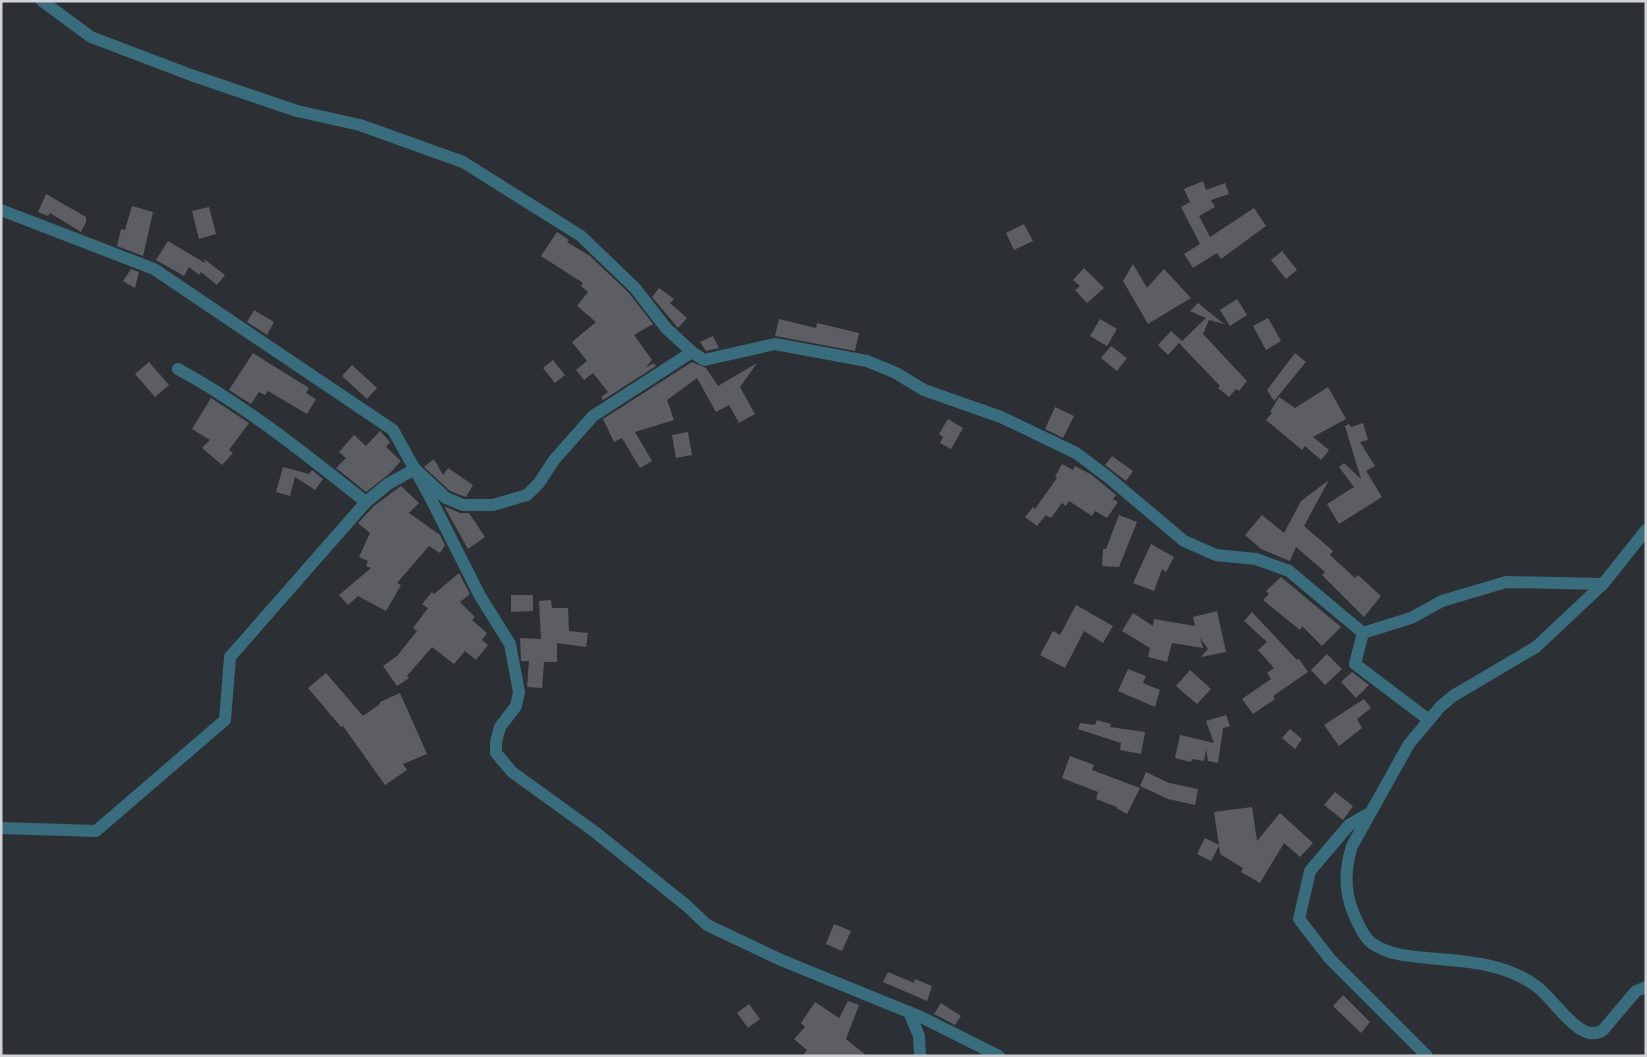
<svg xmlns="http://www.w3.org/2000/svg" width="1647" height="1057" viewBox="0 0 1647 1057" font-family="'Times New Roman',serif">
<rect width="100%" height="100%" fill="#2c3035"/>
<!-- building -->
<g fill="#5d5d64">
<polygon points="1203,181 1206,190 1225,183 1229,194 1211,200 1215,207 1199,216 1210,237 1254,208 1266,226 1221,259 1217,253 1193,268 1184,254 1200,244 1181,207 1190,202 1184,189"/>
<polygon points="46,194 86,217 86,222 81,232 50,213 48,216 38,212"/>
<polygon points="132,206 153,212 143,256 117,246 121,229 125,230"/>
<polygon points="209,207 216,234 199,239 192,211"/>
<polygon points="1024,224 1033,241 1014,250 1006,233"/>
<polygon points="557,232 569,240 567,242 590,256 629,293 653,324 634,335 652,360 646,367 654,363 656,366 603,400 601,397 608,392 593,373 584,380 576,370 587,361 572,342 596,322 577,306 588,292 581,286 583,283 541,256"/>
<polygon points="168,241 205,263 204,259 225,275 217,285 201,272 199,275 189,267 184,276 156,260"/>
<polygon points="1282,251 1297,270 1286,279 1271,260"/>
<polygon points="1133,264 1147,288 1164,269 1191,298 1148,324 1123,281"/>
<polygon points="1084,268 1104,288 1087,303 1075,290 1080,286 1073,280"/>
<polygon points="131,269 139,272 135,288 123,281"/>
<polygon points="659,288 674,299 670,303 687,318 678,328 652,297"/>
<polygon points="1237,299 1247,315 1230,326 1220,310"/>
<polygon points="1198,303 1224,324 1209,320 1203,334 1247,381 1239,391 1236,389 1229,397 1218,388 1220,386 1179,343 1168,355 1158,345 1171,331 1182,341 1180,343 1206,318 1190,311"/>
<polygon points="254,310 274,322 267,335 247,322"/>
<polygon points="1268,318 1281,341 1266,350 1253,326"/>
<polygon points="779,319 816,328 817,323 859,333 855,351 775,336"/>
<polygon points="1100,319 1117,329 1107,346 1090,336"/>
<polygon points="713,336 719,348 706,351 700,342"/>
<polygon points="1111,346 1127,358 1117,371 1101,358"/>
<polygon points="253,353 309,388 306,393 316,399 307,414 268,391 265,395 259,392 251,404 229,390"/>
<polygon points="1295,353 1306,362 1274,401 1267,390"/>
<polygon points="553,360 565,375 555,383 543,368"/>
<polygon points="149,362 169,385 155,397 135,374"/>
<polygon points="692,362 706,368 718,386 757,363 740,387 755,414 739,423 729,405 716,412 697,378 667,400 674,420 635,432 652,461 640,468 622,438 614,442 603,419"/>
<polygon points="352,365 377,388 367,399 342,376"/>
<polygon points="1328,387 1346,419 1313,437 1329,450 1321,460 1305,446 1302,450 1266,420 1272,413 1270,412 1279,397 1295,408"/>
<polygon points="211,398 249,423 229,450 233,453 222,465 202,448 210,440 192,429"/>
<polygon points="1055,407 1074,416 1063,438 1045,429"/>
<polygon points="948,419 963,428 951,449 940,443 943,437 939,434"/>
<polygon points="1363,423 1368,440 1360,442 1375,466 1366,471 1382,497 1339,524 1327,504 1354,487 1339,467 1344,463 1361,479 1345,426 1349,424 1351,427"/>
<polygon points="380,431 390,442 386,447 401,461 389,474 366,492 336,468 346,458 339,452 354,435 366,446"/>
<polygon points="688,432 692,455 676,458 672,435"/>
<polygon points="1112,456 1133,471 1126,481 1105,465"/>
<polygon points="434,459 443,475 448,468 473,485 466,497 450,491 424,467"/>
<polygon points="1062,464 1073,470 1075,466 1092,475 1116,495 1113,499 1118,502 1107,518 1095,511 1092,516 1069,501 1066,506 1062,503 1051,518 1046,515 1037,526 1025,517 1033,507 1035,509 1057,478 1055,477"/>
<polygon points="283,467 309,474 312,470 323,479 315,490 295,477 290,496 276,492"/>
<polygon points="1329,480 1304,526 1333,551 1330,555 1355,578 1358,575 1381,596 1364,617 1322,575 1325,572 1296,547 1290,561 1261,549 1245,535 1262,515 1284,533 1301,501"/>
<polygon points="401,486 419,503 409,513 440,535 445,545 440,553 429,546 397,583 401,585 386,611 358,596 348,605 339,595 371,568 366,566 368,561 359,557 370,533 358,523 374,506"/>
<polygon points="444,506 460,513 469,513 485,537 468,549"/>
<polygon points="1119,515 1137,522 1119,567 1102,566 1103,549 1106,549"/>
<polygon points="1151,544 1174,557 1166,572 1162,569 1154,591 1133,583"/>
<polygon points="459,573 470,594 460,602 475,617 472,620 487,633 482,640 488,645 476,660 465,651 454,664 432,647 407,676 409,678 397,686 383,666 397,656 417,631 413,628 428,608 422,604 432,592 434,594"/>
<polygon points="1281,577 1341,627 1322,646 1302,626 1300,630 1263,600 1269,594 1266,591"/>
<polygon points="511,595 533,595 533,611 511,612"/>
<polygon points="551,600 552,608 568,608 569,631 588,633 586,647 557,643 557,662 544,662 542,688 527,687 529,661 521,661 520,638 541,639 539,601"/>
<polygon points="1076,605 1113,626 1103,643 1084,631 1065,668 1040,655 1053,631 1060,635"/>
<polygon points="1217,611 1226,652 1201,657 1208,649 1200,638 1203,648 1172,643 1167,662 1148,657 1150,648 1122,631 1133,613 1153,626 1154,619 1195,626 1193,617"/>
<polygon points="1252,612 1297,660 1299,659 1308,672 1273,696 1275,699 1253,714 1242,699 1271,679 1267,673 1274,668 1258,650 1267,642 1244,621"/>
<polygon points="1327,654 1342,669 1325,685 1311,670"/>
<polygon points="1128,669 1146,676 1143,683 1160,690 1155,707 1118,691"/>
<polygon points="1190,670 1211,689 1197,704 1176,686"/>
<polygon points="1352,672 1369,685 1356,698 1341,682"/>
<polygon points="326,673 363,716 380,704 380,702 400,693 427,754 403,764 407,770 385,785 343,726 341,727 308,688"/>
<polygon points="1364,699 1371,708 1357,719 1362,728 1339,746 1324,725"/>
<polygon points="1226,715 1230,726 1223,728 1218,763 1208,761 1206,749 1204,761 1192,759 1191,762 1175,758 1180,735 1214,743 1206,721"/>
<polygon points="1097,720 1111,724 1110,727 1145,732 1141,754 1120,750 1121,743 1078,729 1080,723 1095,725"/>
<polygon points="1290,729 1302,739 1295,749 1282,738"/>
<polygon points="1070,756 1094,765 1092,770 1140,788 1127,814 1116,808 1117,807 1096,799 1098,792 1062,778"/>
<polygon points="1146,772 1169,783 1198,789 1195,805 1168,799 1140,786"/>
<polygon points="1335,792 1353,806 1343,820 1324,805"/>
<polygon points="1252,807 1257,841 1280,813 1313,843 1300,857 1284,843 1260,883 1241,872 1243,868 1220,854 1219,846 1211,861 1197,854 1205,838 1219,845 1214,812"/>
<polygon points="834,924 851,931 842,951 826,944"/>
<polygon points="888,972 914,983 915,979 932,986 927,1001 883,982"/>
<polygon points="1343,995 1370,1022 1361,1033 1333,1006"/>
<polygon points="848,1001 859,1005 846,1039 867,1056 803,1056 807,1050 794,1039 805,1027 801,1023 815,1002 839,1018"/>
<polygon points="941,1003 961,1016 955,1025 934,1014"/>
<polygon points="749,1004 760,1019 748,1028 737,1013"/>
</g>
<g fill="none" stroke-linecap="round" stroke-linejoin="round">
<!-- minor -->
<g stroke="#396c7d" stroke-width="12">
<polyline points="42,1 91,37 191,75 297,111 360,125 463,162 581,236 635,288 666,328 692,352 704,360 775,344 867,361 896,373 924,390 1001,417 1076,453 1108,477 1184,541 1216,555 1256,559 1289,571 1363,633 1411,618 1442,601 1506,582 1603,584"/>
<polyline points="1,210 154,269 393,430 429,495 480,596 510,644 519,692 516,706 500,727 496,742 496,753 512,772 595,832 687,906 707,925 781,960 921,1017 999,1056"/>
<path d="M178,369C246,406 305,454 366,502"/>
<path d="M1646,530L1603,584L1536,647L1453,696L1440,707L1409,744L1352,846C1345,868 1344,890 1353,912C1357,922 1364,938 1373,944C1389,955 1409,956 1427,958C1465,961 1505,963 1536,986C1553,997 1580,1046 1603,1030L1636,991L1646,987"/>
<polyline points="1363,633 1355,664 1429,720"/>
<polyline points="1368,814 1349,825 1310,871 1299,919 1330,959 1427,1056"/>
<polyline points="1,828 96,831 225,720 230,657 366,502 388,484 415,469 446,498 463,505 493,505 527,495 539,483 554,460 593,416 692,352"/>
<polyline points="909,1012 919,1036 920,1056"/>
</g>
</g>
<!-- border -->
<rect width="1647" height="1057" fill="none" stroke="#d1d3d7" stroke-width="5"/>
</svg>
